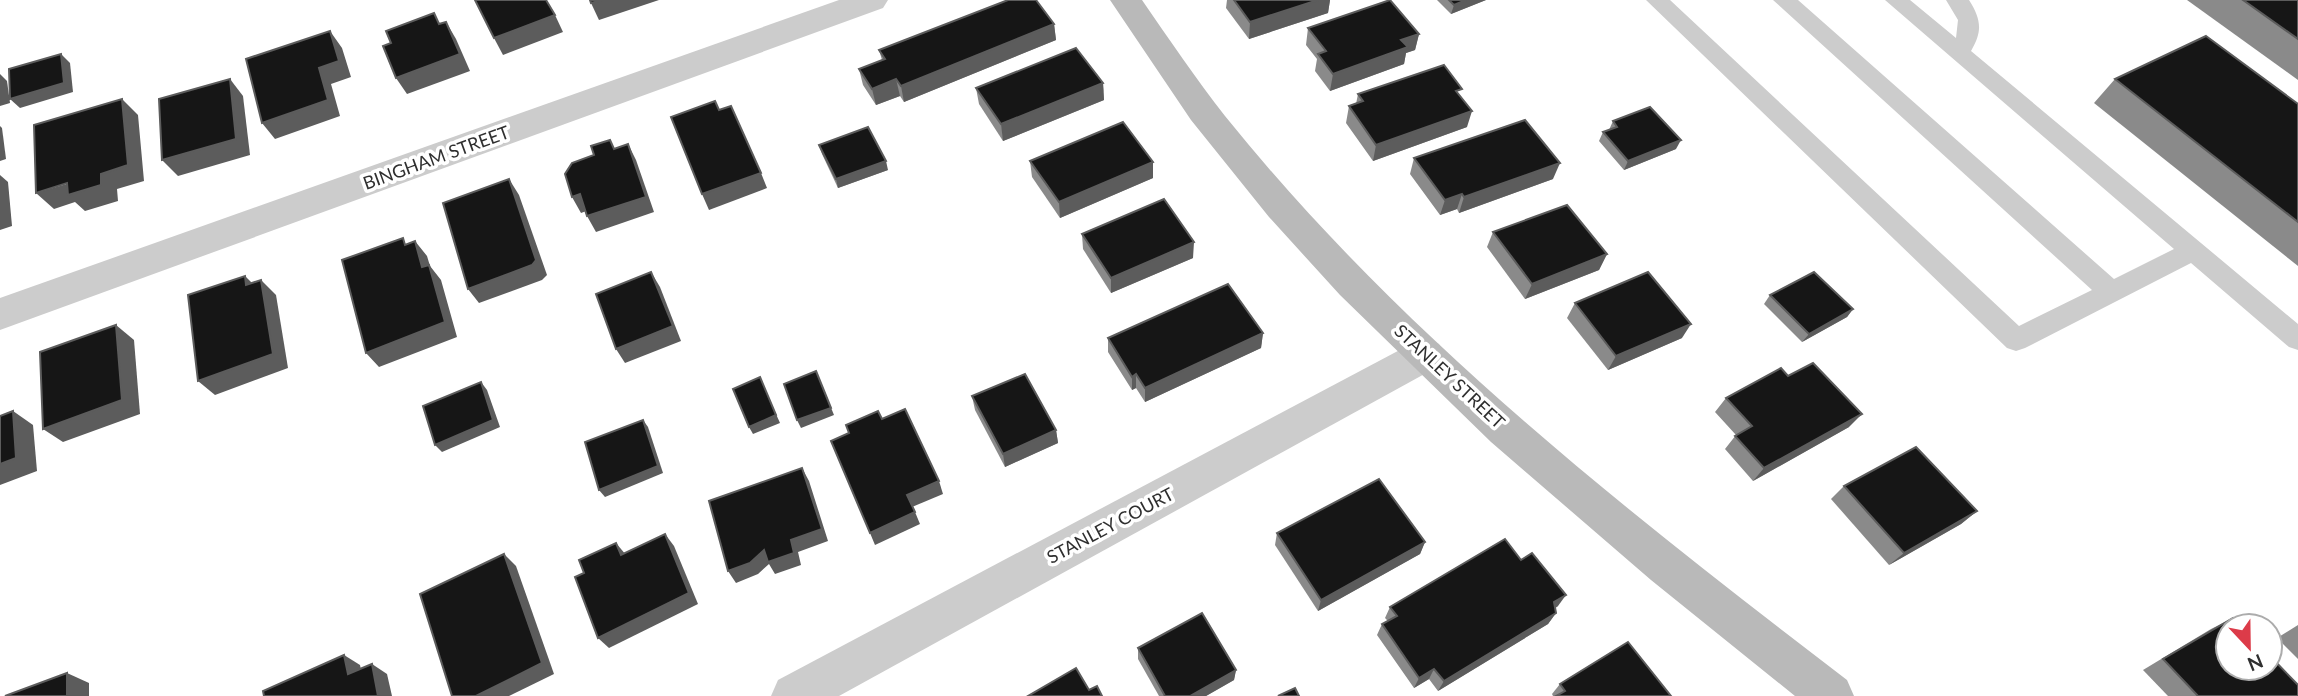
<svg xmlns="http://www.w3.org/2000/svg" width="2298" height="696" viewBox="0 0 2298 696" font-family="Lato,sans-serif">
<rect width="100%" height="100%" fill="#fff"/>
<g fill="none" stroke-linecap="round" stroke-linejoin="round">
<!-- lane -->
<path fill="#ccc" fill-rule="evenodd" d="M1646,0H1670L2019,326L2092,290L1773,0H1798L2114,279L2174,249L1885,0H1910L1956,38L1958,20L1946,0H1969C1981,19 1983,31 1971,51L2298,324V350L2289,347L2191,263L2025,348L2016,351L2007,348Z"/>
<!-- street -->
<g fill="#ccc" fill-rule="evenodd">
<polygon points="839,0 888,0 883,8 0,330 0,298"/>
<polygon points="1425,339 1439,344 1444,355 1439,366 839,696 771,696 778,680 1411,344"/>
</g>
<!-- secondary -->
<path fill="#b9b9b9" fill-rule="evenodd" d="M1110,0H1142C1169,39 1196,79 1225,116C1402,336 1625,510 1847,680L1854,696H1795L1651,580L1491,442L1340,295L1269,217L1191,120Z"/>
</g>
<!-- wall -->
<g fill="#8a8a8a">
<polygon points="1227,0 1330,0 1328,13 1249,39 1226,8"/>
<polygon points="1437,0 1486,0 1451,14"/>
<polygon points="2187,0 2298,0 2298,80"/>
<polygon points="1054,24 1056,40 904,102 900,96 876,105 863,85 859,69 882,60 879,50"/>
<polygon points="1308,28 1419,34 1415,50 1406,53 1404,64 1330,91 1315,71 1317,59 1306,45"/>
<polygon points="2115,79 2298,104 2298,266 2094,103"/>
<polygon points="1103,83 1104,100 1003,141 979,104 976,88"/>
<polygon points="1358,94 1460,95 1467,127 1373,161 1346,123 1349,106 1356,104"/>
<polygon points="1613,121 1676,149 1624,170 1599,141 1603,132 1609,130"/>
<polygon points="819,145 888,170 838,188 822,154"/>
<polygon points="1414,158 1553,179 1459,213 1457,209 1440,215 1410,174"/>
<polygon points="1030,161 1153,178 1060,218 1032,177"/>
<polygon points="1493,232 1607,254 1599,270 1525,299 1487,247"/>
<polygon points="1082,234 1193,258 1111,293 1083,249"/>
<polygon points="1770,295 1853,309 1847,317 1802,342 1764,304"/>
<polygon points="1575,303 1682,338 1608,370 1567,318"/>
<polygon points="1263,333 1261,348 1145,402 1136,388 1132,390 1108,352 1108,338"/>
<polygon points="1788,376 1849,427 1753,481 1725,449 1736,435 1715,412 1726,398"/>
<polygon points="972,396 1056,430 1058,443 1005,467 975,410"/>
<polygon points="1844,486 1977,511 1961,524 1889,565 1831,499"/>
<polygon points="1277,533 1425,542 1420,554 1318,611 1275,545"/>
<polygon points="1558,606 1555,608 1556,613 1548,624 1438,691 1429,679 1414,688 1377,635 1382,624 1388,621 1385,618 1390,607"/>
<polygon points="2233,618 2298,696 2168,696 2143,670 2211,629"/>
<polygon points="2298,625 2298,659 2277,638"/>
<polygon points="1138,648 1236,670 1234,680 1206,696 1159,696 1138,659"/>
<polygon points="1560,684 1671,696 1553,696 1552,694"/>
</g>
<!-- shaded-wall -->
<g fill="#5c5c5c">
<polygon points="602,0 659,0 599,20 591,3"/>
<polygon points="1318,0 1330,0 1328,13 1249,39 1250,22"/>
<polygon points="1466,0 1486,0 1451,14 1454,5"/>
<polygon points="555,15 563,32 503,55 494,38"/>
<polygon points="446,22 456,39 470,71 407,94 396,78"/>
<polygon points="1054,24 1056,40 904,102 901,86"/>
<polygon points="330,31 342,48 351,77 331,84 340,116 275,139 262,123 319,68"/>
<polygon points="1419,34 1415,50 1406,53 1404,64 1330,91 1333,74 1401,40"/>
<polygon points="61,54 70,63 73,92 20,108 10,99"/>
<polygon points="0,74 7,81 10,103 0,106"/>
<polygon points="230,79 243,96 250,155 178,176 162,160"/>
<polygon points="896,79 900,96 876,105 872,89"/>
<polygon points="1103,83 1104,100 1003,141 1001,124"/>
<polygon points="122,99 138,115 144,181 117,189 118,201 85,211 75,202 54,209 36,193 101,174"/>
<polygon points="1472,111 1467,127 1373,161 1376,145"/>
<polygon points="0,126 2,128 6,159 0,161"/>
<polygon points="1681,140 1676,149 1624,170 1628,161"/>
<polygon points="628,144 636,160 654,212 596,232 587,216"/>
<polygon points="886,161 888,170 838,188 836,179"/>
<polygon points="1153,162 1153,178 1060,218 1059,202"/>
<polygon points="1560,163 1553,179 1459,213 1464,197"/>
<polygon points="761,173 767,188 709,210 702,194"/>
<polygon points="0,175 8,182 12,226 0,230"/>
<polygon points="509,179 519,195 547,275 542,280 479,303 468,289"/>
<polygon points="580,194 589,210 581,213 572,197"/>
<polygon points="1462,194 1457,209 1440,215 1445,200"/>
<polygon points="415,241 427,256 430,266 441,280 457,337 379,367 366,353 422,267"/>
<polygon points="1194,242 1193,258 1111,293 1111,278"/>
<polygon points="1607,254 1599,270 1525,299 1532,284"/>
<polygon points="651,272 660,287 681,341 625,363 616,349"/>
<polygon points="245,276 260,291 246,285"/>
<polygon points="261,280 276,295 288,368 215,395 198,381"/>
<polygon points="1853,309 1847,317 1802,342 1809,334"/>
<polygon points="1691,324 1682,338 1608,370 1616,356"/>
<polygon points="116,325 134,340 140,414 63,442 43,429"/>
<polygon points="1263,333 1261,348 1145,402 1145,388"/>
<polygon points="816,371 834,415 801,428 797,420"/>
<polygon points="1136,374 1136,388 1132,390 1132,377"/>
<polygon points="481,382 487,390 500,427 442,452 435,445"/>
<polygon points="763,385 780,423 753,434 749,427"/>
<polygon points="13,411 33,425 37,471 0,485 0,464"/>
<polygon points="1862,414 1849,427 1753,481 1764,468"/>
<polygon points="643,420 648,427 663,473 605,497 599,490"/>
<polygon points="1056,430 1058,443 1005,467 1003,454"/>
<polygon points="802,468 809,481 828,541 798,552 801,565 775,574 769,564 758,574 736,583 728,571 764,550 791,540"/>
<polygon points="939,481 943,494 912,507 907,495"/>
<polygon points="1977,511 1961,524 1889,565 1904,553"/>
<polygon points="915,512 920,524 875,545 870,533"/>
<polygon points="665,534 674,546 698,604 609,648 598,638"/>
<polygon points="1425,542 1420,554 1318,611 1321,600"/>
<polygon points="616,543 626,555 621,555"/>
<polygon points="504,554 516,566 554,674 509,696 476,696"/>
<polygon points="1566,595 1558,606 1547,614 1554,602"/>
<polygon points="1556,613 1548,624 1438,691 1444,681"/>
<polygon points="344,655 360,665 364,684 348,674"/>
<polygon points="372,664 387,674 392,696 378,696"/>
<polygon points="1434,669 1429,679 1414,688 1419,678"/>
<polygon points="1236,670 1234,680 1206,696 1190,696"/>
<polygon points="67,673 89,683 89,696 67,696"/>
</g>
<!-- building -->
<g fill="#161616" stroke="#5c5c5c" stroke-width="2">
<polygon points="475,0 546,0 555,15 494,38"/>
<polygon points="590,0 602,0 591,3"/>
<polygon points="1008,0 1036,0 1054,24 901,86 896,79 872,89 859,69 885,59 879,50"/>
<polygon points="1234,0 1318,0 1250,22"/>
<polygon points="1390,0 1419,34 1401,40 1408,47 1333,74 1318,54 1326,51 1308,28"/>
<polygon points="1449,0 1466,0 1454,5"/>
<polygon points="2243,0 2298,0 2298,39"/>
<polygon points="434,13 439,24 446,22 460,54 396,78 383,46 391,43 386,31"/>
<polygon points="330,31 339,61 319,68 328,100 262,123 246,59"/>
<polygon points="2206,36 2298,104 2298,222 2115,79"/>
<polygon points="1076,48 1103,83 1001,124 976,88"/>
<polygon points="61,54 64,83 10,99 9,69"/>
<polygon points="1444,65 1462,89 1456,91 1472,111 1376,145 1349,106 1363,101 1358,94"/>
<polygon points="230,79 236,139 162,160 159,99"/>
<polygon points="122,99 128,165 101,174 101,185 68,195 67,183 36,193 34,125"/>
<polygon points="715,101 719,110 731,106 761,173 702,194 671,117"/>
<polygon points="1650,107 1681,140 1628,161 1603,132 1617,127 1613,121"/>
<polygon points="1525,120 1560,163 1464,197 1462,194 1445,200 1414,158"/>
<polygon points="1123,122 1153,162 1059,202 1030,161"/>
<polygon points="868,127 886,161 836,179 819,145"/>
<polygon points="610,140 614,149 628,144 646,197 587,216 580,194 572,197 565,174 572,163 594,155 591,146"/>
<polygon points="509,179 536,260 532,265 468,289 443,203"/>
<polygon points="1164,199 1194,242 1111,278 1082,234"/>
<polygon points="1567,205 1607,254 1532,284 1493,232"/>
<polygon points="403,238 405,245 415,241 422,267 429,265 445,322 366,353 342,260"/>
<polygon points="651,272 673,326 616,349 596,294"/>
<polygon points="1648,272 1691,324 1616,356 1575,303"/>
<polygon points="1814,272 1853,309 1809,334 1770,295"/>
<polygon points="245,276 246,285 261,280 273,354 198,381 188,295"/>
<polygon points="1228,284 1263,333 1145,388 1136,374 1132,377 1108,338"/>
<polygon points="116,325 122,400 43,429 40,352"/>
<polygon points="1813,363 1862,414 1764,468 1735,436 1752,426 1726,398 1781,368 1788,376"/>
<polygon points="816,371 831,408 797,420 784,384"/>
<polygon points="1025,374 1056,430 1003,454 972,396"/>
<polygon points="760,377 776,415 749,427 733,389"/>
<polygon points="481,382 493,420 435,445 423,406"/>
<polygon points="905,409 939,481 907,495 915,512 870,533 831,441 849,433 846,425 878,411 882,419"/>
<polygon points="13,411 16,458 0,464 0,416"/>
<polygon points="643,420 658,466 599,490 585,442"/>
<polygon points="1916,447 1977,511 1904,553 1844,486"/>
<polygon points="802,468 822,529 791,540 794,553 768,562 764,550 750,563 728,571 709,501"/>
<polygon points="1379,479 1425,542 1321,600 1277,533"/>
<polygon points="665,534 689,593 598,638 575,577 584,573 579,560 616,543 621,555"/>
<polygon points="1505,539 1521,560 1532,553 1566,595 1554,602 1556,613 1444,681 1434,669 1419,678 1382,624 1397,616 1390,607"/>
<polygon points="504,554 542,663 476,696 452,696 420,594"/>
<polygon points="1202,613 1236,670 1190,696 1165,696 1138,648"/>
<polygon points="2233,618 2240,626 2228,626 2228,668 2270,668 2270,656 2298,685 2298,696 2198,696 2163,659"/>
<polygon points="1628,642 1671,696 1556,696 1565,691 1560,684"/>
<polygon points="344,655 348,674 372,664 378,696 264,696 263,691"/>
<polygon points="1076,668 1089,690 1097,686 1102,696 1028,696"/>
<polygon points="67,673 67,696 5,696"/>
<polygon points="1295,688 1299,696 1278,696"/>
</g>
<g text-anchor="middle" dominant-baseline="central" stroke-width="7" stroke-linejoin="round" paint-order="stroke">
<!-- street labels -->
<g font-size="18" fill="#2f2f2f" stroke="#fff">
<text transform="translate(436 157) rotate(-20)">BINGHAM STREET</text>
<text transform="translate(1450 376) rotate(43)">STANLEY STREET</text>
<text transform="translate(1110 525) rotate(-28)">STANLEY COURT</text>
</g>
</g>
<!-- north arrow -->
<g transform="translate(2249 647) rotate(158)"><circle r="33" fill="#ffffff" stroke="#acacac" stroke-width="2"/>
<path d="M0-5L12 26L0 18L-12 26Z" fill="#dc3b49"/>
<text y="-10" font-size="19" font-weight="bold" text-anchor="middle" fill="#2f2f2f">N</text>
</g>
</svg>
